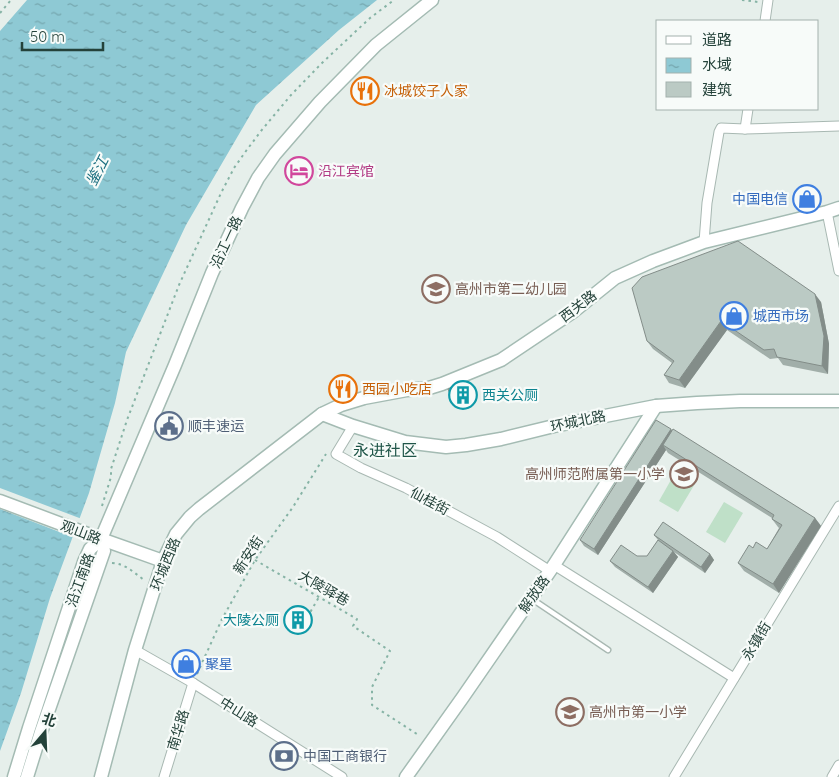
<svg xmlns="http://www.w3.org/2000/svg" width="839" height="777" viewBox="0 0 839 777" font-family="Quicksand,'Noto Sans SC',sans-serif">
<defs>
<pattern id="water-ripples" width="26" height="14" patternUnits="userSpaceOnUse" patternTransform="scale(1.25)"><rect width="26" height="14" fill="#8ec9d4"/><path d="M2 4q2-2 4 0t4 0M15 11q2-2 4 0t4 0" fill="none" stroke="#74a5ad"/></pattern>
</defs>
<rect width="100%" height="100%" fill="#e6efeb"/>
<!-- grass -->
<g fill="#bfe0c8">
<polygon points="676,471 696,482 678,512 659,501"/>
<polygon points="724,502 743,513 725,543 706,532"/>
</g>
<!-- water -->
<polygon fill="url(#water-ripples)" points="27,0 377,0 339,30 256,105 186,225 126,352 115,403 89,493 50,598 21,693 0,751 0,31"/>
<!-- pier -->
<polygon fill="#e6efeb" points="0,488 82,519 75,538 0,509"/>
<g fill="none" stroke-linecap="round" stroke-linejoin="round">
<defs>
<polyline id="lane" points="532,599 608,650"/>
<g id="street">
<polyline points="765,21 768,0"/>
<polyline points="745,129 748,109"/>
<polyline points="827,212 839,271"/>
<polyline points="704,242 707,203 719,132 721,128 745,129 839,126"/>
<polyline points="353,426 336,454 361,468 406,488 497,537 550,571"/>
<polyline points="554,565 734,678"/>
<polyline points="135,650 193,683 342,777"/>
<polyline points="164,777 193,683"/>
<polyline points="674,777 839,506"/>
<polyline points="832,777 839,765"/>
</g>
<g id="secondary">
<polyline points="322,414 353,426 405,442 446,447 466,445 501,439 554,426 656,406 697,403 740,401 839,401"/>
<polyline points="0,501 101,539 163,561"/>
<polyline points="14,777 29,728 84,562 90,549 101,539 175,365 212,273 242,208 258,178 275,154 320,102 376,45 432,0"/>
<polyline points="27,777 41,732 104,551 101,539"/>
<polyline points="101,777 135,650 163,561 176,534 190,517 199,509 322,414 341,405 364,398 407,390 429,388 442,384 501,360 574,311 615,278 653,261 704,242 827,212 839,208"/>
<polyline points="406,777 463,697 554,565 656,406"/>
</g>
</defs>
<!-- lane casing -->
<use href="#lane" stroke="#a8b8b2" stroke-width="7"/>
<!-- street casing -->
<use href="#street" stroke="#a8b8b2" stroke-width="11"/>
<!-- secondary casing -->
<use href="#secondary" stroke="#a4bbb3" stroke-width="15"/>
<!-- path -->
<g stroke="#86b3a5" stroke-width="2" stroke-dasharray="2.5 4" stroke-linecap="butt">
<polyline points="742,0 758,2"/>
<polyline points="0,13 11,0"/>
<polyline points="102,506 111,477 111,469 127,420 179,285 221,193 234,168 246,151 261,131 291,95 322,63 370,18 394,0"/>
<polyline points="255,560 357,619 353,626 390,651 372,687 372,705 420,736"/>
<path d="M112,563C126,564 133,572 144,580"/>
<polyline points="304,623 319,597"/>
<polyline points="197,674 222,619 255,560 293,507 326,454"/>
</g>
<!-- lane -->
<use href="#lane" stroke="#fff" stroke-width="4.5"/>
<!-- street -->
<use href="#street" stroke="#fff" stroke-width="9"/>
<!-- secondary -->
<use href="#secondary" stroke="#fff" stroke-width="12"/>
</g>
<!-- wall -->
<g fill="#a1aea9">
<polygon points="642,277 821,302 829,344 828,374 783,365 778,358 770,359 727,330 685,388 669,383 664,375 672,363 653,349 647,341"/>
<polygon points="467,382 470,386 474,396 455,403 452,399"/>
<polygon points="671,429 672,431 815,518 821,526 779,593 744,571 738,563 753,548 767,549 779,528 778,527 772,519 772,518 668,453 666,450 598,555 584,546 580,540"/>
<polygon points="654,535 710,554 714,560 705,573 674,552 678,557 653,593 615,567 610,561 647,556 658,540"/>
<polygon points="291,619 304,619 301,625 293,621"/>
</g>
<!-- shaded-wall -->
<g fill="#838d89">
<polygon points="815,294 821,302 829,344 828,374 822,366"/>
<polygon points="721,321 727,330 685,388 679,380"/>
<polygon points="467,382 470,386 474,396 471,392"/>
<polygon points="671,429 675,436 663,445 666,450 598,555 594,549"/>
<polygon points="815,518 821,526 779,593 773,584"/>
<polygon points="673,551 678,557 653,593 648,587"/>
<polygon points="710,554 714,560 705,573 701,567"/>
<polygon points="302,617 304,619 301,625 300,623"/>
</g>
<!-- building -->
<g fill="#bbcac4" stroke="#838d89">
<polygon points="738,241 815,294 824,336 822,366 777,357 774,349 764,350 721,321 679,380 664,375 674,361 647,341 632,288 642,277"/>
<polygon points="467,382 471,392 452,399 448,389"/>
<polygon points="656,420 671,429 594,549 580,540"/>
<polygon points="673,429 815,518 773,584 738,563 749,545 753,548 756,542 767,549 782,525 772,519 774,515 663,445"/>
<polygon points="663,522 710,554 701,567 654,535"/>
<polygon points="658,540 673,551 648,587 610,561 621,545 637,556 647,556"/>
<polygon points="294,613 302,617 300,623 291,619"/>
</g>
<!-- icons -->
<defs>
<symbol id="restaurant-ring" viewBox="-11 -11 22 22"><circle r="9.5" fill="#f7fbf9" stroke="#e8710a" stroke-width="1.5"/><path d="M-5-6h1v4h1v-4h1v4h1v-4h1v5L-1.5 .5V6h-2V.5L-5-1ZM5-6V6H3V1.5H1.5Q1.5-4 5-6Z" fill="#e8710a"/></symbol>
<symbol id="hotel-ring" viewBox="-11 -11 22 22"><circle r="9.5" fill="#f7fbf9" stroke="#d1479c" stroke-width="1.5"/><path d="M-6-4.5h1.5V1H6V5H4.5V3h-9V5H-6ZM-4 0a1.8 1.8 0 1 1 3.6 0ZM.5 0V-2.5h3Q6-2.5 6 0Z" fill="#d1479c"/></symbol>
<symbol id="shop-ring" viewBox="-11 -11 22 22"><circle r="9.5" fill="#f7fbf9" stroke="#3f7fe0" stroke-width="1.5"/><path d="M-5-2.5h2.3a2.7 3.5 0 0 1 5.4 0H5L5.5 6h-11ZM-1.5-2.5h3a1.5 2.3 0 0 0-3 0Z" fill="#3f7fe0"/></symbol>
<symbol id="school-ring" viewBox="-11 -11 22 22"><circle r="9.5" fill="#f7fbf9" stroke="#8d6e63" stroke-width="1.5"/><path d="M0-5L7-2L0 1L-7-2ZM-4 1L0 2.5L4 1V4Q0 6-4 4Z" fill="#8d6e63"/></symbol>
<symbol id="building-ring" viewBox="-11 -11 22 22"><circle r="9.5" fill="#f7fbf9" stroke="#0f9aa8" stroke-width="1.5"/><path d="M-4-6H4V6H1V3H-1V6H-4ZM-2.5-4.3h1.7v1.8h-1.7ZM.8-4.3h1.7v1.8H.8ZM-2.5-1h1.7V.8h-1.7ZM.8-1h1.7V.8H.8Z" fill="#0f9aa8"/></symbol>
<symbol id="civic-ring" viewBox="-11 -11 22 22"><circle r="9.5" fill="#f7fbf9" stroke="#5c6f8a" stroke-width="1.5"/><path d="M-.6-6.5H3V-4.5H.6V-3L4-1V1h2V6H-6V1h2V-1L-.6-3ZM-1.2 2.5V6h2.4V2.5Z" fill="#5c6f8a"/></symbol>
<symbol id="bank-ring" viewBox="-11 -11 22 22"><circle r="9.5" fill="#f7fbf9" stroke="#5c6f8a" stroke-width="1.5"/><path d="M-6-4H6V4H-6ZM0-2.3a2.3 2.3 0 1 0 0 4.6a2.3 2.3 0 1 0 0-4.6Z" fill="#5c6f8a"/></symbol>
</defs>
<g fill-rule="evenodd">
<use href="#restaurant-ring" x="349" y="75" width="32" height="32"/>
<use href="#hotel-ring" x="283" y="155" width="32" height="32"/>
<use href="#shop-ring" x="791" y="183" width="32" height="32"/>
<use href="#school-ring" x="420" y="273" width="32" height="32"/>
<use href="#shop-ring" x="718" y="300" width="32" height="32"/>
<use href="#restaurant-ring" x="327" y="373" width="32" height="32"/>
<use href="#building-ring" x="447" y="379" width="32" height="32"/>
<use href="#civic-ring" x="153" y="410" width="32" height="32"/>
<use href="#school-ring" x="668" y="458" width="32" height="32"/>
<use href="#building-ring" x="282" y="604" width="32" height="32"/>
<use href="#shop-ring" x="170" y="648" width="32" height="32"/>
<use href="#school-ring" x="554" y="696" width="32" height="32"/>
<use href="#bank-ring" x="268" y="740" width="32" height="32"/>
</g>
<g text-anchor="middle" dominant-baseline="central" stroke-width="4.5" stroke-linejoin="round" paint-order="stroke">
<!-- food labels -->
<g font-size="14" fill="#c56008" stroke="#f7fbf9" text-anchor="start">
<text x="384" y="91">冰城饺子人家</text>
<text x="362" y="389">西园小吃店</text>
</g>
<!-- hotel labels -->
<g font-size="14" fill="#b23c85" stroke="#f7fbf9" text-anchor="start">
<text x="318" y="171">沿江宾馆</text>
</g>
<!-- shop labels -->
<g font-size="14" fill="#366cbe" stroke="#f7fbf9" text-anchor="start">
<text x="788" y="199" text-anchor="end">中国电信</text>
<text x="753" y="316">城西市场</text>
<text x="205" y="664">聚星</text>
</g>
<!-- street labels -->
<g font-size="14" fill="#24423a" stroke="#f7fbf9">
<text transform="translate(226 242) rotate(-65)">沿江一路</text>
<text transform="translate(578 306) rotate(-37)">西关路</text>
<text transform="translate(578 421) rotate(-12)">环城北路</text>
<text transform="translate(430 501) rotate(28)">仙桂街</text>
<text transform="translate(81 532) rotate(21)">观山路</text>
<text transform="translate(248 555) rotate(-57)">新安街</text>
<text transform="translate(165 564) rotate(-68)">环城西路</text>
<text transform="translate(80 580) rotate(-70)">沿江南路</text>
<text transform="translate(324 588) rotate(30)">大陵驿巷</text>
<text transform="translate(534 594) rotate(-55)">解放路</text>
<text transform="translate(756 641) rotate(-59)">永镇街</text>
<text transform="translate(239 712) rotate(32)">中山路</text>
<text transform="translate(178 730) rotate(-73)">南华路</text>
</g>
<!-- education labels -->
<g font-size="14" fill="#785e54" stroke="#f7fbf9" text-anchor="start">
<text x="455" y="289">高州市第二幼儿园</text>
<text x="665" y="474" text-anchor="end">高州师范附属第一小学</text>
<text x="589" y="712">高州市第一小学</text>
</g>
<!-- culture labels -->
<g font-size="14" fill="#0d838f" stroke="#f7fbf9" text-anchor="start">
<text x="482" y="395">西关公厕</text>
<text x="279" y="620" text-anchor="end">大陵公厕</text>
</g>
<!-- service labels -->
<g font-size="14" fill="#4e5e75" stroke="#f7fbf9" text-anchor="start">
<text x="188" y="426">顺丰速运</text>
<text x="303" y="756">中国工商银行</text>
</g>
<!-- water labels -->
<g font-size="15" font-style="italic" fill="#1c6f80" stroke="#f7fbf9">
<text transform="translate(97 171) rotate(-63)">鉴江</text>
</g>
<!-- quarter labels -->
<g font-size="16" fill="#1f5548" stroke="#f7fbf9">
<text x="385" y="450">永进社区</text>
</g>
</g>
<!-- legend -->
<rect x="656" y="20" width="162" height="90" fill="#f7fbf9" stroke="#a3b1ad"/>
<rect x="666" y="36" width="25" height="8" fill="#ffffff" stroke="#a3b1ad"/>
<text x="702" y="45" font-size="15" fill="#24423a">道路</text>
<rect x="666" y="58" width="25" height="15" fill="url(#water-ripples)" stroke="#a3b1ad"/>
<text x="702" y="70" font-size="15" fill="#24423a">水域</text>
<rect x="666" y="82" width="25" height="15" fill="#bbcac4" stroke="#a3b1ad"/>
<text x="702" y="95" font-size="15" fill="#24423a">建筑</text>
<!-- north arrow -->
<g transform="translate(45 732) rotate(19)" stroke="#f7fbf9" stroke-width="4" paint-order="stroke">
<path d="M0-4L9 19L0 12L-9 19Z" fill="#24423a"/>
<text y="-8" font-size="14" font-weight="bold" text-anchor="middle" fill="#24423a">北</text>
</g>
<!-- scale -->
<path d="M22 42v8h81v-8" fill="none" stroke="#24423a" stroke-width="2.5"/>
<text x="30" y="42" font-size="15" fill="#24423a" stroke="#f7fbf9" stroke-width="4" paint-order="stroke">50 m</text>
</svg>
